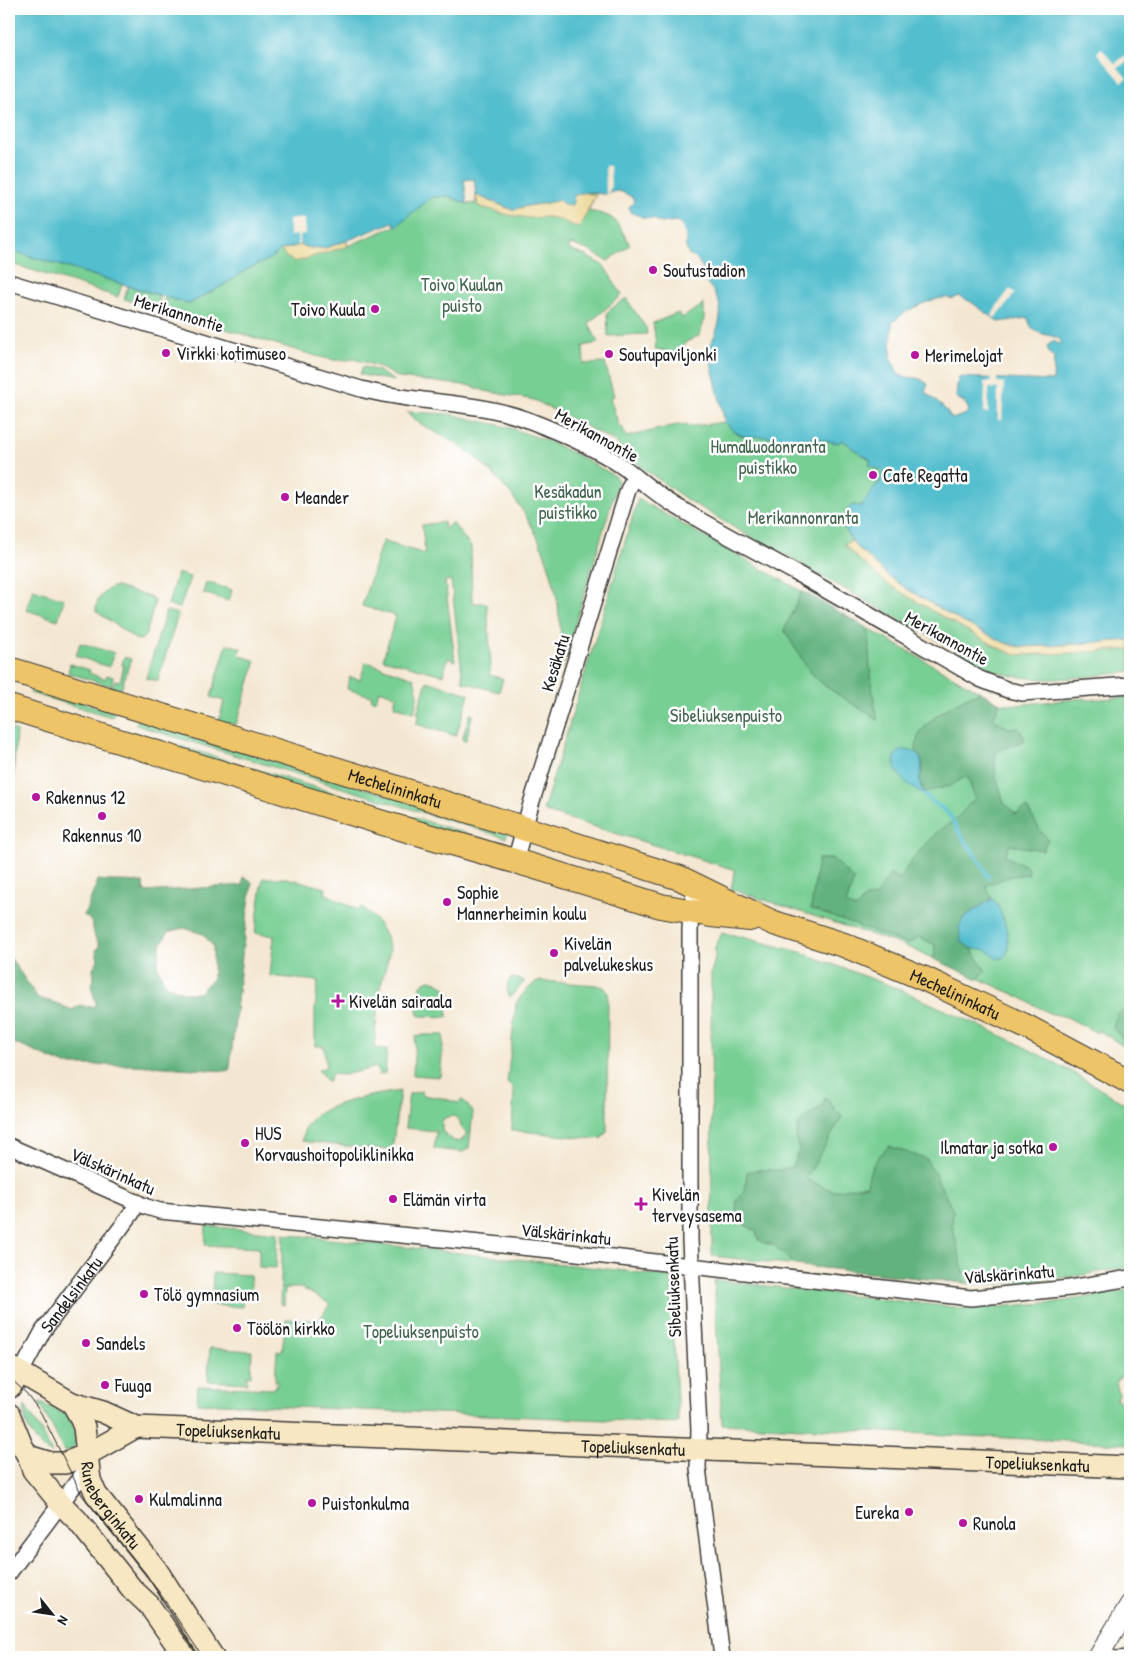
<svg xmlns="http://www.w3.org/2000/svg" width="1139" height="1666" viewBox="0 0 1139 1666" font-family="'Patrick Hand',sans-serif">
<rect width="100%" height="100%" fill="#fff"/>
<filter id="ink" filterUnits="userSpaceOnUse"><feTurbulence type="fractalNoise" baseFrequency=".02" numOctaves="2"/><feDisplacementMap in="SourceGraphic" scale="10" xChannelSelector="R" yChannelSelector="G"/><feConvolveMatrix kernelMatrix="1 2 1 2 8 2 1 2 1" color-interpolation-filters="sRGB"/></filter>
<filter id="wash" filterUnits="userSpaceOnUse"><feTurbulence type="fractalNoise" baseFrequency=".0096" numOctaves="4" result="noise"/><feDisplacementMap in="SourceGraphic" scale="20" xChannelSelector="R" yChannelSelector="G"/><feGaussianBlur stdDeviation="1.12" result="paint"/><feColorMatrix in="noise" values="0 0 0 0 0 0 0 0 0 0 0 0 0 0 0 0 0 1.4 0 .05"/><feComposite in="paint" operator="in"/></filter>
<g filter="url(#wash)">
<rect width="100%" height="100%" fill="#f4e7d1"/>
<!-- green -->
<g fill="#78cf94" stroke="#4a7658" fill-rule="evenodd">
<path d="M597,192L588,211C618,216 615,220 630,245L608,261L588,250L571,244L568,249L586,256L604,266L622,295L589,323L598,343L583,346L584,364L605,363L614,396L610,398L619,427L622,426L626,437L677,425L694,426L725,422L733,431L818,439L839,443L842,440C846,442 849,445 852,448C858,452 864,455 870,459V466L884,471C879,485 872,495 860,506L852,505L848,535L852,541L844,543L886,583L943,617L999,648L1030,655L1130,649V672C1085,676 1033,687 990,669L803,566L790,556L781,554L747,535L686,499L640,466L614,441L534,400L485,391L472,386L399,378L377,366L354,359L347,360H334L316,356L162,310L165,297L189,304L222,286L248,269L271,258L281,250L325,248L346,241L348,246L395,226L432,197L448,196L467,204L476,203V195L513,210Z"/>
<polygon points="9,250 122,284 118,297 9,263"/>
<polygon points="128,286 161,296 157,308 124,299"/>
<polygon points="626,298 646,328 647,334 608,336 607,312"/>
<polygon points="704,304 704,320 700,335 686,342 678,359 666,351 655,349 656,344 653,323 678,313 682,318"/>
<polygon points="365,367 378,371 394,381 362,375 360,374 362,368"/>
<path d="M407,412L449,414L507,427L548,441L581,457L615,476L618,481L562,668H560C566,581 537,506 467,451C450,437 420,428 407,412Z"/>
<polygon points="638,499 1000,703 1016,705 1085,698 1086,700 1130,697 1130,1050 1098,1030 1097,1033 1067,1017 1049,1013 1020,997 903,945 731,889 735,870 543,811"/>
<polygon points="444,522 445,529 452,522 471,547 472,603 487,603 491,666 489,675 503,679 499,692 463,682 451,580 445,581 455,661 448,658 443,675 383,659 396,616 362,606 382,541 425,554 422,525"/>
<polygon points="177,573 190,577 180,608 168,605"/>
<polygon points="206,582 232,590 229,601 203,593"/>
<path d="M112,587H116L150,597L155,601L146,635L141,640L135,639L96,611C95,600 103,592 112,587Z"/>
<polygon points="33,589 64,599 58,620 26,610"/>
<polygon points="166,611 178,614 158,681 146,678"/>
<polygon points="80,643 114,653 109,667 76,656"/>
<polygon points="227,644 241,648 239,655 256,661 236,725 219,721 224,701 211,697"/>
<polygon points="124,657 131,659 121,689 112,687 115,680 120,681 124,666 122,665"/>
<polygon points="366,662 414,678 418,695 414,712 394,706 396,696 379,690 376,701 371,699 372,696 347,689 350,677 360,680"/>
<polygon points="70,664 90,670 89,673 105,679 107,675 113,677 111,686 68,673"/>
<polygon points="427,681 469,694 456,736 416,724 420,714 417,713"/>
<polygon points="32,687 114,712 112,717 30,693"/>
<polygon points="470,714 473,714 466,740 462,740"/>
<polygon points="138,719 508,832 506,838 136,725"/>
<polygon points="9,728 16,731 11,830 9,830"/>
<polygon points="134,732 504,845 502,850 132,738"/>
<polygon points="263,878 287,878 326,888 325,893 358,910 361,907 375,919 385,934 390,950 379,993 374,1048 387,1049 385,1073 379,1075 377,1067 343,1075 332,1074 328,1082 318,1070 326,1067 324,1046 315,1046 315,1008 318,981 270,976 274,936 255,933"/>
<polygon points="722,933 734,935 800,952 899,989 1013,1041 1070,1071 1130,1107 1130,1267 1070,1277 991,1284 966,1283 712,1256 711,972 715,959 715,947"/>
<path d="M511,978L523,980L524,982L510,997L508,995C507,989 506,983 511,978Z"/>
<path d="M430,980C439,982 444,985 449,992L447,1017L421,1016L418,1015L417,1010L421,985L425,982Z"/>
<path d="M540,981L597,985L604,987L608,992L607,1126V1131L602,1138L595,1139L512,1130L514,1090L507,1083L516,1004C520,996 531,984 540,981Z"/>
<polygon points="424,1035 444,1035 440,1077 413,1075 415,1039 416,1037"/>
<path d="M400,1091L392,1149H370L302,1141C303,1136 304,1130 306,1126C320,1102 375,1095 400,1091Z"/>
<path d="M422,1091V1095L442,1098L459,1103L461,1100L464,1101L473,1112L469,1148L463,1152L434,1149L436,1131L405,1128L409,1094ZM454,1116L460,1121L461,1127L466,1133V1136L459,1142L452,1140L442,1131V1120L447,1117Z"/>
<polygon points="206,1226 278,1233 276,1268 259,1267 259,1248 205,1245"/>
<polygon points="283,1234 626,1271 671,1277 678,1423 197,1403 198,1386 274,1389 278,1382 275,1381 277,1351 282,1351 286,1319 319,1320 330,1304 302,1288 285,1288 284,1305 280,1304"/>
<polygon points="213,1273 250,1275 252,1293 243,1292 242,1307 212,1305"/>
<polygon points="714,1280 971,1309 1058,1302 1130,1290 1130,1369 1116,1381 1119,1396 1116,1399 1130,1408 1130,1444 722,1424"/>
<polygon points="210,1348 252,1351 251,1376 247,1375 247,1383 208,1381"/>
<polygon points="38,1402 63,1413 69,1417 72,1421 76,1443 72,1449 65,1453 53,1428"/>
<path d="M25,1406L41,1431L52,1454C35,1444 22,1426 25,1406Z"/>
</g>
<!-- forest -->
<g fill="#62b27e" stroke="#3f674d" fill-rule="evenodd">
<path d="M802,591L869,629C868,657 872,693 878,720L825,686L809,671L784,630Z"/>
<path d="M979,692L1000,703L993,719L1009,728H1019L1025,740L996,752L995,772L1004,803L1016,814L1027,808L1040,830L1048,839L1043,850L1009,845L1005,856L1027,866L1029,874L1012,876L986,885L992,899L964,917L961,941L972,949L986,971L978,979L934,959L935,945L919,937L908,944L811,909L818,859H833L854,880L846,904L856,909L864,899L876,896L890,874L899,879L915,856L938,831L955,820L975,798L967,776L950,786L925,792L919,781C921,775 924,768 922,762C921,757 916,754 916,748C916,721 959,701 979,692Z"/>
<path d="M243,877L250,880L252,883L243,946L230,1067L229,1070L225,1071L134,1065H66L9,1041V956L38,998L56,1003L72,1010L80,1005L87,1007L95,1006L96,1003L91,986L94,979L93,968L98,960L96,950L99,948C100,943 97,942 95,937C92,927 94,920 84,916L98,880C113,882 128,880 143,883L144,892L243,885ZM184,928L203,934L213,946V978L199,993H185L166,985L157,966L160,946L168,932Z"/>
<polygon points="1130,1006 1130,1043 1125,1041 1113,1028 1117,1015"/>
<path d="M825,1097L842,1117L806,1179L833,1191L867,1185C870,1165 875,1160 889,1146L926,1159L934,1172L953,1211L952,1224L966,1283L795,1265L774,1245L764,1243L758,1239L756,1231L743,1224L736,1209L737,1200L745,1190L747,1172C763,1167 777,1173 792,1167L799,1149L796,1140L798,1126L806,1117L820,1108L824,1103Z"/>
</g>
<!-- sand -->
<g fill="#eeda9e" stroke="#857b5d">
<path d="M582,192L591,194L597,192L579,228L558,219L548,217L529,218L509,215L478,206L476,195L513,210C528,204 543,205 559,200L565,205L576,194Z"/>
<polygon points="346,241 348,246 295,262 286,257 281,250 300,245 311,248 325,248"/>
<polygon points="852,541 856,546 907,589 961,621 1012,646 1022,647 1052,646 1130,640 1130,649 1073,653 1016,655 999,648 943,617 886,583 852,553 844,544"/>
</g>
<!-- water -->
<g fill="#53bece" stroke="#386d75" fill-rule="evenodd">
<path d="M9,9H1130V246L1128,248L1130,250V640L1022,647L1003,642L961,621L907,589L886,574L856,546L848,535L843,525L844,518L848,509L852,505L861,506C868,499 871,491 877,484H879L884,471L870,466V459C864,455 858,452 852,448C849,445 846,442 842,440L839,443L818,439L743,436L733,431L725,422L708,350C716,332 727,314 715,294C712,288 707,284 703,278L704,271L698,260L689,255L686,248V236L681,223L676,221L661,223L654,219L645,218L630,212L629,207L634,202L633,198C628,195 622,191 617,191C613,191 609,194 605,194C595,194 582,189 573,197L574,200L571,206L565,205L559,200C543,205 528,204 513,210L476,195L474,179L464,180L467,204L448,196L432,197L396,226L393,222L346,241L325,248H311L300,245L281,250L271,258L248,269L222,286L189,304L9,250ZM959,296L971,302L999,322L1028,318C1032,337 1045,332 1060,339L1061,343L1058,344L1054,341L1049,344L1047,348L1050,354L1054,358L1053,381L958,377L956,397L965,403L969,410L966,414L952,419L944,408L925,392L928,384C915,374 912,380 899,375L891,359L892,323C902,312 938,293 953,299Z"/>
<path d="M901,750C924,749 924,764 919,781L924,794C910,789 881,764 901,750Z"/>
<path d="M992,899C1002,905 1017,954 1002,958C994,961 992,952 986,950C982,949 978,950 974,949C969,948 965,944 961,941L959,927L964,917Z"/>
</g>
<!-- pier -->
<g fill="#f4e7d1">
<polygon points="1101,48 1116,65 1117,62 1130,52 1130,59 1118,68 1127,78 1122,82 1097,53"/>
<polygon points="605,166 610,166 611,189 609,189 609,194 607,194 606,191"/>
<polygon points="294,218 304,219 305,234 300,235 300,245 298,245 297,235 290,236 289,220"/>
<polygon points="1010,289 1015,293 1002,311 999,312 995,318 992,316 997,306"/>
<polygon points="991,377 997,378 997,382 1004,383 1002,420 998,420 998,388 989,388 988,413 984,412 985,388 984,382 991,382"/>
</g>
<g fill="none" stroke-linecap="round" stroke-linejoin="round">
<!-- stream -->
<path stroke="#53bece" stroke-width="4" d="M924,794C931,803 941,806 949,814C953,818 953,823 956,827C966,845 980,857 988,877"/>
</g>
</g>
<g filter="url(#ink)">
<g fill="none" stroke-linecap="round" stroke-linejoin="round">
<defs>
<g id="pedestrian">
<polyline points="1101,1652 1115,1657"/>
<polyline points="1117,1657 1130,1656"/>
</g>
<g id="minor">
<path d="M9,282L361,389C416,404 474,400 528,420C559,432 599,449 626,469C644,483 661,498 681,509C719,532 758,552 796,573C858,608 919,644 980,679L1008,690L1022,693L1130,685"/>
<polyline points="515,861 531,804 628,490 634,477"/>
<polyline points="696,885 691,912 690,930 690,1240 699,1430 698,1468 722,1657"/>
<polyline points="9,1146 147,1207 160,1211 551,1250 971,1298 1070,1288 1130,1278"/>
<path id="s1" d="M20,1374L43,1331L132,1213L137,1202"/>
<polyline points="9,1573 88,1467"/>
</g>
<polyline id="tertiary" points="1098,1657 1130,1604"/>
<g id="secondary">
<path id="s2" d="M9,1366L72,1403L79,1415L84,1427L90,1480L96,1494L156,1569L213,1657"/>
<polyline points="9,1388 20,1374"/>
<path id="s3" d="M72,1403L103,1412L136,1427L1130,1467"/>
<polyline points="9,1414 22,1446 28,1456 33,1470 60,1503 77,1520 132,1589 149,1605 185,1657"/>
<polyline points="28,1456 51,1463 65,1463 88,1454 136,1427"/>
</g>
<g id="primary">
<path id="s4" d="M9,669L394,787L680,878L731,903L774,923L844,945L925,979L1027,1027L1130,1082"/>
<polyline points="9,707 383,823 532,866 661,906 711,915 750,919"/>
</g>
</defs>
<!-- pedestrian casing -->
<use href="#pedestrian" stroke="#3c3a37" stroke-width="14"/>
<!-- minor casing -->
<use href="#minor" stroke="#3c3a37" stroke-width="18"/>
<!-- tertiary casing -->
<use href="#tertiary" stroke="#3c3a37" stroke-width="21"/>
<!-- secondary casing -->
<use href="#secondary" stroke="#3c3a37" stroke-width="24"/>
<!-- primary casing -->
<use href="#primary" stroke="#3c3a37" stroke-width="26"/>
<!-- pedestrian -->
<use href="#pedestrian" stroke="#fff" stroke-width="11"/>
<!-- minor -->
<use href="#minor" stroke="#fff" stroke-width="15"/>
<!-- tertiary -->
<use href="#tertiary" stroke="#fff" stroke-width="19"/>
<!-- secondary -->
<use href="#secondary" stroke="#f8e7c3" stroke-width="21"/>
<!-- primary -->
<use href="#primary" stroke="#eec469" stroke-width="24"/>
<!-- tram -->
<polyline stroke="#1c1c1c" stroke-width="1" points="9,1377 27,1394 41,1413 82,1495 159,1592 203,1657"/>
</g>
</g>
<!-- markers -->
<g fill="#b5179e" stroke="#fff" stroke-width="2">
<circle cx="653" cy="270" r="5"/>
<circle cx="375" cy="309" r="5"/>
<circle cx="166" cy="353" r="5"/>
<circle cx="609" cy="354" r="5"/>
<circle cx="915" cy="355" r="5"/>
<circle cx="873" cy="475" r="5"/>
<circle cx="285" cy="497" r="5"/>
<circle cx="36" cy="797" r="5"/>
<circle cx="102" cy="816" r="5"/>
<circle cx="447" cy="902" r="5"/>
<circle cx="554" cy="953" r="5"/>
<path d="M335.5 993.5h5v5h5v5h-5v5h-5v-5h-5v-5h5z"/>
<circle cx="245" cy="1143" r="5"/>
<circle cx="1053" cy="1147" r="5"/>
<circle cx="393" cy="1199" r="5"/>
<path d="M638.5 1196.5h5v5h5v5h-5v5h-5v-5h-5v-5h5z"/>
<circle cx="144" cy="1294" r="5"/>
<circle cx="237" cy="1328" r="5"/>
<circle cx="86" cy="1343" r="5"/>
<circle cx="105" cy="1385" r="5"/>
<circle cx="139" cy="1499" r="5"/>
<circle cx="312" cy="1503" r="5"/>
<circle cx="909" cy="1512" r="5"/>
<circle cx="963" cy="1523" r="5"/>
</g>
<g text-anchor="middle" dominant-baseline="central" stroke-width="5" stroke-linejoin="round" paint-order="stroke">
<!-- poi labels -->
<g font-size="18" fill="#1c1c1c" stroke="#fff" text-anchor="start">
<text x="663" y="270">Soutustadion</text>
<text x="365" y="309" text-anchor="end">Toivo Kuula</text>
<text x="176" y="353">Virkki kotimuseo</text>
<text x="619" y="354">Soutupaviljonki</text>
<text x="925" y="355">Merimelojat</text>
<text x="883" y="475">Cafe Regatta</text>
<text x="295" y="497">Meander</text>
<text x="46" y="797">Rakennus 12</text>
<text x="102" y="835" text-anchor="middle">Rakennus 10</text>
<text x="457" y="892">Sophie<tspan x="457" dy="21">Mannerheimin koulu</tspan></text>
<text x="564" y="943">Kivelän<tspan x="564" dy="21">palvelukeskus</tspan></text>
<text x="349" y="1001">Kivelän sairaala</text>
<text x="255" y="1133">HUS<tspan x="255" dy="21">Korvaushoitopoliklinikka</tspan></text>
<text x="1043" y="1147" text-anchor="end">Ilmatar ja sotka</text>
<text x="652" y="1194">Kivelän<tspan x="652" dy="21">terveysasema</tspan></text>
<text x="403" y="1199">Elämän virta</text>
<text x="154" y="1294">Tölö gymnasium</text>
<text x="247" y="1328">Töölön kirkko</text>
<text x="96" y="1343">Sandels</text>
<text x="115" y="1385">Fuuga</text>
<text x="149" y="1499">Kulmalinna</text>
<text x="322" y="1503">Puistonkulma</text>
<text x="899" y="1512" text-anchor="end">Eureka</text>
<text x="973" y="1523">Runola</text>
</g>
<!-- park labels -->
<g font-size="18" fill="#41644c" stroke="#fff">
<text x="462" y="284">Toivo Kuulan<tspan x="462" dy="21">puisto</tspan></text>
<text x="768" y="446">Humalluodonranta<tspan x="768" dy="21">puistikko</tspan></text>
<text x="568" y="491">Kesäkadun<tspan x="568" dy="21">puistikko</tspan></text>
<text x="803" y="517">Merikannonranta</text>
<text x="726" y="715">Sibeliuksenpuisto</text>
<text x="421" y="1331">Topeliuksenpuisto</text>
</g>
<!-- street labels -->
<g font-size="18" fill="#1c1c1c" stroke="#fff">
<text transform="translate(179 313) rotate(17)">Merikannontie</text>
<text transform="translate(597 435) rotate(29)">Merikannontie</text>
<text transform="translate(947 638) rotate(29)">Merikannontie</text>
<text transform="translate(555 663) rotate(-73)">Kesäkatu</text>
<text stroke="none"><textPath href="#s4" startOffset="404">Mechelininkatu</textPath></text>
<text stroke="none"><textPath href="#s4" startOffset="1002">Mechelininkatu</textPath></text>
<text transform="translate(113 1171) rotate(24)">Välskärinkatu</text>
<text transform="translate(566 1234) rotate(6)">Välskärinkatu</text>
<text transform="translate(1009 1274) rotate(-4)">Välskärinkatu</text>
<text transform="translate(673 1287) rotate(-92)">Sibeliuksenkatu</text>
<text stroke="none"><textPath href="#s1" startOffset="95">Sandelsinkatu</textPath></text>
<text stroke="none"><textPath href="#s3" startOffset="161">Topeliuksenkatu</textPath></text>
<text stroke="none"><textPath href="#s3" startOffset="566">Topeliuksenkatu</textPath></text>
<text stroke="none"><textPath href="#s3" startOffset="971">Topeliuksenkatu</textPath></text>
<text stroke="none"><textPath href="#s2" startOffset="185">Runeberginkatu</textPath></text>
</g>
</g>
<!-- margin -->
<rect width="1139" height="1666" fill="none" stroke="#fff" stroke-width="30"/>
<!-- north arrow -->
<g transform="translate(52 1614) rotate(120)" stroke="#ffffff" stroke-width="4" paint-order="stroke">
<path d="M0-4L9 19L0 12L-9 19Z" fill="#1c1c1c"/>
<text y="-8" font-size="14" font-weight="bold" text-anchor="middle" fill="#1c1c1c">N</text>
</g>
</svg>
